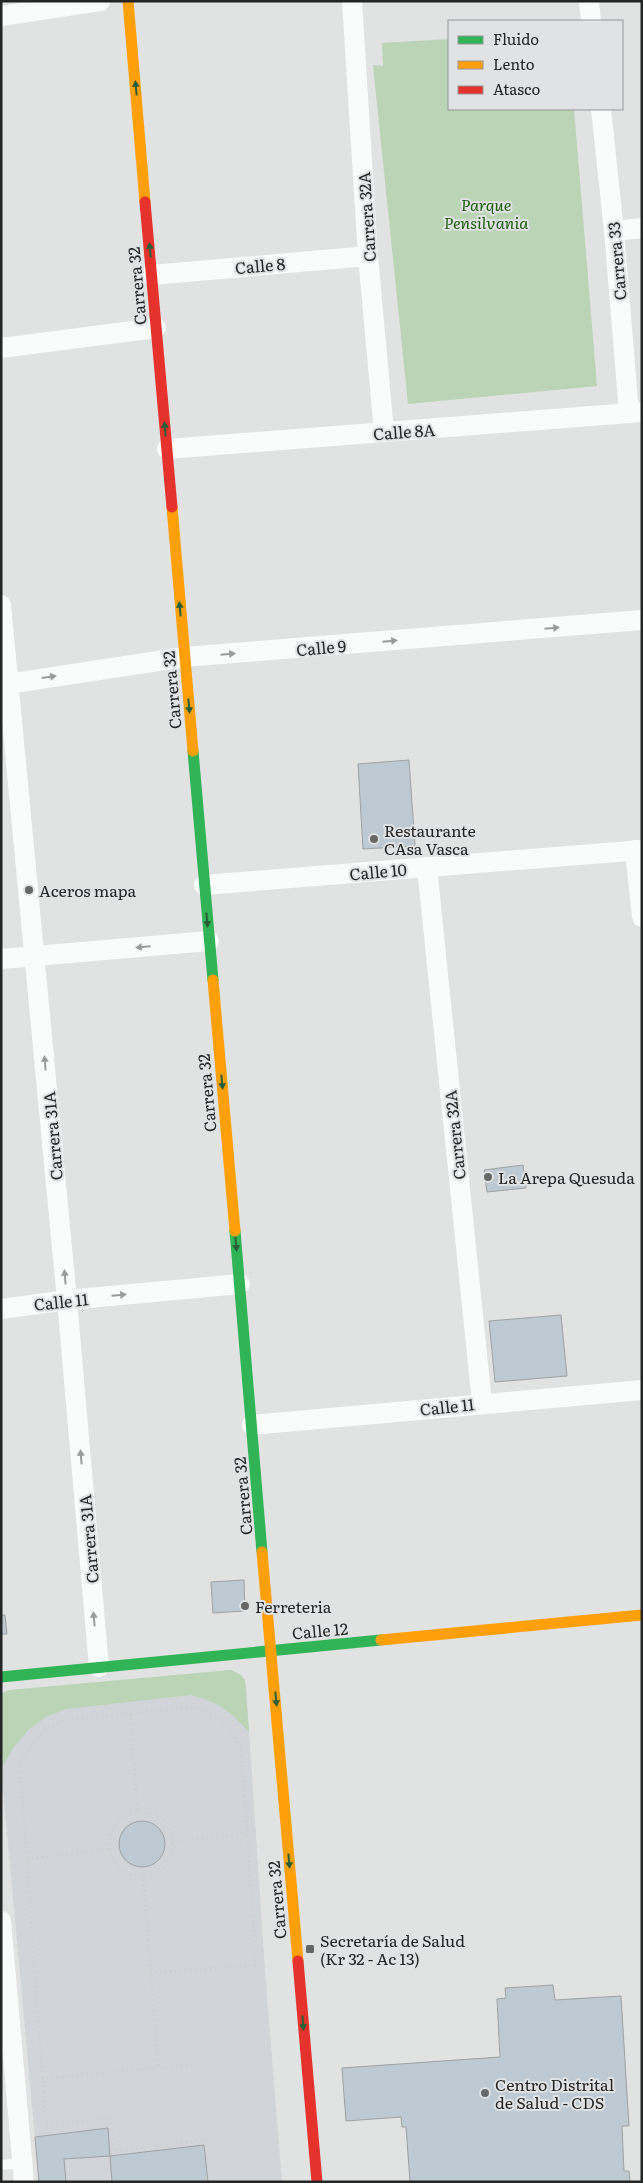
<svg xmlns="http://www.w3.org/2000/svg" width="643" height="2183" viewBox="0 0 643 2183" font-family="Literata,serif">
<rect width="100%" height="100%" fill="#e1e2e2"/>
<!-- built -->
<polygon fill="#d1d5d9" points="231,1670 241,1675 246,1686 265,1971 282,2182 39,2182 1,1767 1,1694 3,1692"/>
<!-- green -->
<g fill="#bad4b5">
<polygon points="449,39 449,109 574,109 597,386 408,404 373,65 383,66 382,43"/>
<path d="M231,1670L241,1675L245,1680L249,1732C231,1711 218,1702 191,1695L66,1709L46,1717L29,1729L14,1747L1,1769V1694L9,1690Z"/>
</g>
<!-- building -->
<g fill="#bdc9d3" stroke="#a0a1a1">
<polygon points="409,760 415,846 363,849 358,764"/>
<polygon points="523,1165 526,1188 487,1192 484,1170"/>
<polygon points="561,1315 567,1376 495,1382 489,1321"/>
<polygon points="244,1580 245,1611 213,1613 211,1582"/>
<polygon points="1,1615 5,1615 7,1634 1,1634"/>
<circle cx="142" cy="1844" r="23"/>
<polygon points="553,1985 555,2000 621,1996 629,2126 622,2126 624,2171 629,2171 630,2182 410,2182 406,2127 402,2127 401,2117 346,2121 342,2068 500,2057 497,1999 506,1998 505,1988"/>
<polygon points="108,2128 110,2156 64,2159 66,2182 39,2182 35,2137"/>
<polygon points="204,2145 208,2182 112,2182 110,2156"/>
</g>
<g fill="none" stroke-linecap="round" stroke-linejoin="round">
<!-- path -->
<g stroke="#cecece" stroke-width="3" stroke-dasharray="1 4" stroke-linecap="butt">
<polyline points="130,1714 138,1812"/>
<circle cx="141" cy="1844" r="32"/>
<polyline points="172,1842 247,1833"/>
<polyline points="27,1859 109,1849"/>
<polyline points="143,1875 158,2067"/>
<path d="M150,1973L256,1965L241,1748C228,1725 218,1713 191,1707L66,1720C42,1729 30,1742 20,1766L46,2125L111,2118L114,2151L209,2139"/>
<polyline points="42,2079 204,2063"/>
</g>
<!-- lane -->
<polyline stroke="#fafbfb" stroke-width="10" points="1,2165 22,2163"/>
<!-- street -->
<g stroke="#fafbfb" stroke-width="20">
<polyline points="352,1 368,256 384,432"/>
<polyline points="589,1 591,21"/>
<polyline points="1,16 100,1"/>
<polyline points="601,109 614,231 629,413"/>
<polyline points="614,231 642,228"/>
<polyline points="152,275 368,256"/>
<polyline points="1,348 156,328"/>
<polyline points="167,449 642,412"/>
<polyline points="1,605 67,1300 99,1667"/>
<polyline points="1,685 184,657 642,620"/>
<polyline points="635,850 642,917"/>
<polyline points="427,867 482,1403"/>
<polyline points="204,885 642,850"/>
<polyline points="1,959 209,941"/>
<polyline points="1,1309 67,1300 240,1284"/>
<polyline points="252,1425 642,1390"/>
<polyline points="1,1921 24,2182"/>
</g>
<!-- fast -->
<g stroke="#30b455" stroke-width="11">
<polyline points="193,751 213,980"/>
<polyline points="235,1231 262,1552"/>
<polyline points="1,1677 381,1640"/>
</g>
<!-- slow -->
<g stroke="#ff9f0a" stroke-width="11">
<polyline points="128,1 145,202"/>
<polyline points="172,507 193,751"/>
<polyline points="213,980 235,1231"/>
<polyline points="262,1552 298,1961"/>
<polyline points="381,1640 642,1615"/>
</g>
<!-- jam -->
<g stroke="#e5322d" stroke-width="11">
<polyline points="145,202 172,507"/>
<polyline points="298,1961 317,2182"/>
</g>
</g>
<!-- one-way arrows -->
<defs><path id="oneway-solid" d="M-6-.8H1V-3.2L6.5 0L1 3.2V.8H-6Z" transform="scale(1.25)"/></defs>
<g fill="#295e38">
<use href="#oneway-solid" transform="translate(136 88) rotate(-95)"/>
<use href="#oneway-solid" transform="translate(150 250) rotate(-95)"/>
<use href="#oneway-solid" transform="translate(165 429) rotate(-95)"/>
<use href="#oneway-solid" transform="translate(180 609) rotate(-95)"/>
<use href="#oneway-solid" transform="translate(189 706) rotate(85)"/>
<use href="#oneway-solid" transform="translate(207 920) rotate(85)"/>
<use href="#oneway-solid" transform="translate(222 1082) rotate(85)"/>
<use href="#oneway-solid" transform="translate(236 1244) rotate(85)"/>
<use href="#oneway-solid" transform="translate(276 1699) rotate(85)"/>
<use href="#oneway-solid" transform="translate(289 1861) rotate(85)"/>
<use href="#oneway-solid" transform="translate(303 2023) rotate(86)"/>
</g>
<g fill="#9a9b9b">
<use href="#oneway-solid" transform="translate(552 628) rotate(-5)"/>
<use href="#oneway-solid" transform="translate(390 641) rotate(-5)"/>
<use href="#oneway-solid" transform="translate(228 654) rotate(-5)"/>
<use href="#oneway-solid" transform="translate(49 677) rotate(-8)"/>
<use href="#oneway-solid" transform="translate(143 947) rotate(175)"/>
<use href="#oneway-solid" transform="translate(45 1063) rotate(-95)"/>
<use href="#oneway-solid" transform="translate(65 1277) rotate(-95)"/>
<use href="#oneway-solid" transform="translate(119 1295) rotate(-5)"/>
<use href="#oneway-solid" transform="translate(81 1457) rotate(-95)"/>
<use href="#oneway-solid" transform="translate(94 1619) rotate(-95)"/>
</g>
<!-- markers -->
<g fill="#666767" stroke="#e0e2e3" stroke-width="2">
<circle cx="374" cy="839" r="5"/>
<circle cx="29" cy="890" r="5"/>
<circle cx="488" cy="1177" r="5"/>
<circle cx="245" cy="1606" r="5"/>
<rect x="305" y="1944" width="10" height="10" rx="2.5"/>
<circle cx="485" cy="2093" r="5"/>
</g>
<g text-anchor="middle" dominant-baseline="central" stroke-width="4" stroke-linejoin="round" paint-order="stroke">
<!-- park labels -->
<g font-size="16" font-style="italic" fill="#1e5c0f" stroke="#e0e2e3">
<text x="486" y="204">Parque<tspan x="486" dy="18">Pensilvania</tspan></text>
</g>
<!-- street labels -->
<g font-size="16" fill="#242525" stroke="#e0e2e3">
<text transform="translate(366 217) rotate(-94)">Carrera 32A</text>
<text transform="translate(616 261) rotate(-95)">Carrera 33</text>
<text transform="translate(260 265) rotate(-5)">Calle 8</text>
<text transform="translate(136 286) rotate(-95)">Carrera 32</text>
<text transform="translate(404 431) rotate(-4)">Calle 8A</text>
<text transform="translate(321 647) rotate(-5)">Calle 9</text>
<text transform="translate(171 690) rotate(-95)">Carrera 32</text>
<text transform="translate(378 871) rotate(-5)">Calle 10</text>
<text transform="translate(206 1093) rotate(-95)">Carrera 32</text>
<text transform="translate(454 1135) rotate(-96)">Carrera 32A</text>
<text transform="translate(52 1136) rotate(-95)">Carrera 31A</text>
<text transform="translate(61 1301) rotate(-6)">Calle 11</text>
<text transform="translate(447 1406) rotate(-6)">Calle 11</text>
<text transform="translate(242 1496) rotate(-95)">Carrera 32</text>
<text transform="translate(88 1539) rotate(-95)">Carrera 31A</text>
<text transform="translate(320 1630) rotate(-5)">Calle 12</text>
<text transform="translate(276 1900) rotate(-95)">Carrera 32</text>
</g>
<!-- poi labels -->
<g font-size="16" fill="#242525" stroke="#e0e2e3" text-anchor="start">
<text x="384" y="830">Restaurante<tspan x="384" dy="18">CAsa Vasca</tspan></text>
<text x="39" y="890">Aceros mapa</text>
<text x="498" y="1177">La Arepa Quesuda</text>
<text x="255" y="1606">Ferreteria</text>
<text x="320" y="1940">Secretaría de Salud<tspan x="320" dy="18">(Kr 32 - Ac 13)</tspan></text>
<text x="495" y="2084">Centro Distrital<tspan x="495" dy="18">de Salud - CDS</tspan></text>
</g>
</g>
<!-- border -->
<rect width="643" height="2183" fill="none" stroke="#242525" stroke-width="5"/>
<!-- legend -->
<rect x="448" y="20" width="175" height="90" fill="#e0e2e3" stroke="#959697"/>
<rect x="458" y="36" width="25" height="8" fill="#30b455" stroke="#959697"/>
<text x="493" y="45" font-size="15" fill="#242525">Fluido</text>
<rect x="458" y="61" width="25" height="8" fill="#ff9f0a" stroke="#959697"/>
<text x="493" y="70" font-size="15" fill="#242525">Lento</text>
<rect x="458" y="86" width="25" height="8" fill="#e5322d" stroke="#959697"/>
<text x="493" y="95" font-size="15" fill="#242525">Atasco</text>
</svg>
